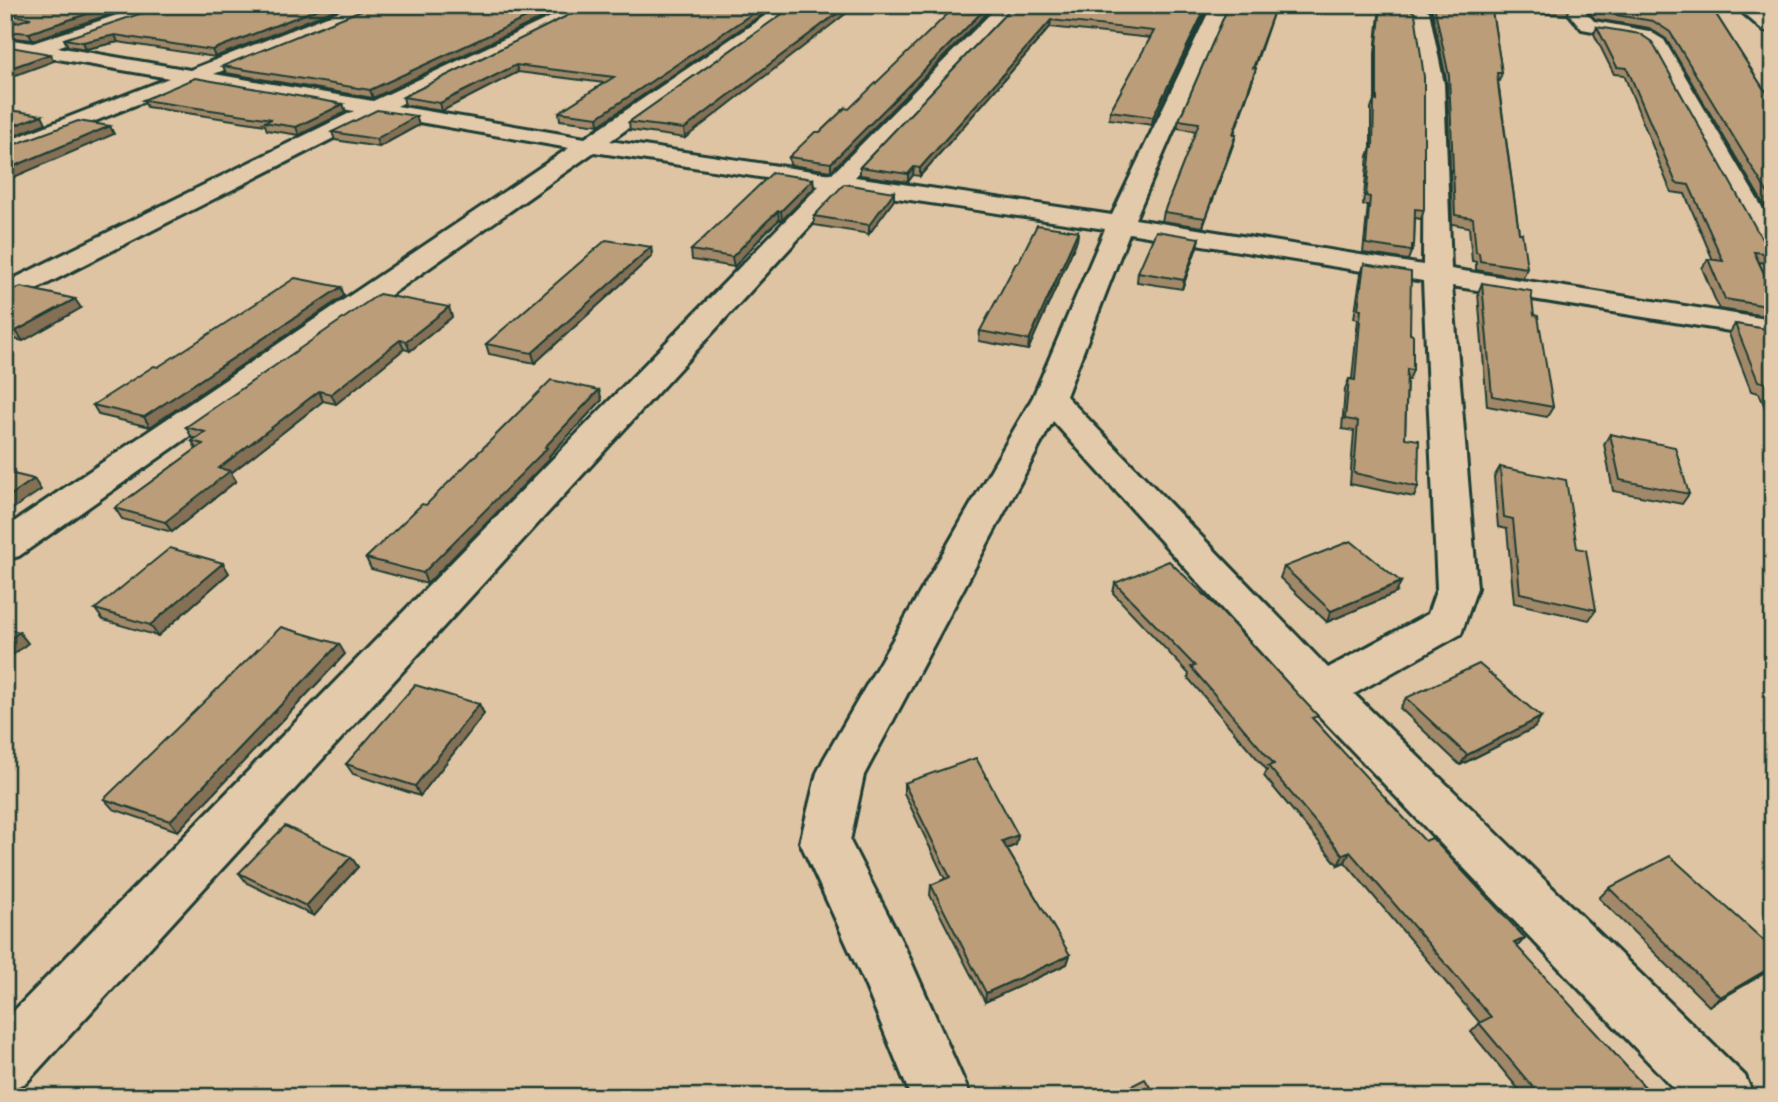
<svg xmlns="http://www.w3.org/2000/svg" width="1778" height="1102" viewBox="0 0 1778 1102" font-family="Mali,sans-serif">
<rect width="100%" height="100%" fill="#dec4a2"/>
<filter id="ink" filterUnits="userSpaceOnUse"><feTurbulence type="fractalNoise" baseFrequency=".0143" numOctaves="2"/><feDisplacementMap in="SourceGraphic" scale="14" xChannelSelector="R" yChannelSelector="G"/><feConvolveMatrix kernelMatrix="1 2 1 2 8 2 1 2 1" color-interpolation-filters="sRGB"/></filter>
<g filter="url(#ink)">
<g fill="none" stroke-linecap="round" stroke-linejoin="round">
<defs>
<g id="street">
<path d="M147,5H172L170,9L57,47L190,70L355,5H379L377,9L214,74L373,101L576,5H598L397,106L585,138L781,5H801L610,141L832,174L999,5H1017L855,177L1112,215L1212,5H1228L1135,219L1423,265L1424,84L1415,18L1395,5H1417L1429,11L1444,84L1451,269L1773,320V338L1452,286L1477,588L1461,634L1354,694L1745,1076L1754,1097H1682L1307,703L1053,421L864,775L850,841L906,950L971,1097H911L864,982L800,842L817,773L824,759L1033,397L1105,229L843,190L26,1083L5,1091V1020L819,186L594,152L19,556L5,560V528L569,148L379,115L15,300L5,302V283L354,111L193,82L5,157V142L169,78L5,50V39L33,43ZM1129,233L1423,281L1437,588L1428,614L1328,668L1066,396Z"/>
<polygon points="1562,5 1579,5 1594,21 1649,31 1664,40 1773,226 1773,257 1764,255 1760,249 1651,47 1638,39 1582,29"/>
<polygon points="1734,5 1753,5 1773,21 1773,32 1764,31"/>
</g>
</defs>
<!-- street casing -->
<use href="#street" stroke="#1f3d34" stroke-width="6"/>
<!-- street -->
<use href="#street" fill="#e2caaa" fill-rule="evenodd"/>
</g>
<!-- wall -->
<g fill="#a18868" stroke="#1f3d34" stroke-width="2">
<polygon points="5,5 138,5 33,40 5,37 5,26 17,22 5,21"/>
<polygon points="347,5 215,57 118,42 86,49 68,46 64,39"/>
<polygon points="374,5 569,5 373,98 226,73 223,66"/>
<polygon points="589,5 776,5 599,125 560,120 559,112 604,83 518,72 442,111 405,105 403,97"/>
<polygon points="795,5 685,138 630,130 629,122"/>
<polygon points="1014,5 1209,5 1152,125 1109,119 1110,111 1151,38 1050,27 920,176 913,175 908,182 860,175 860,167"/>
<polygon points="1380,5 1403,5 1424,210 1421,219 1415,218 1414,245 1408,260 1363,253 1368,205 1363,205 1368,156 1371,148 1371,108 1374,100 1375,100 1375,53"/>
<polygon points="1422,5 1568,5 1570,9 1567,15 1492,11 1502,73 1499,81 1498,81 1519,233 1527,268 1523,278 1476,270 1476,262 1472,261 1469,227 1452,224 1447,84 1432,10"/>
<polygon points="1582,5 1710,5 1763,88 1773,98 1773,220 1666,39 1649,28 1595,19"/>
<polygon points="1755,5 1773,5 1773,18"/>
<polygon points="1597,27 1763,241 1769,248 1773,249 1773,264 1759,262 1773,293 1773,317 1719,309 1702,268 1708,259 1713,260 1685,194 1671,192 1624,75 1614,74 1594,34"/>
<polygon points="1254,68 1254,76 1234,134 1236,134 1234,142 1203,227 1162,221 1164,212 1196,131 1177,128 1179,120"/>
<polygon points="143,100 343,104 346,112 299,135 267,130 265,125 147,107"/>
<polygon points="845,108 831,171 790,165 789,157 820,132"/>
<polygon points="416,116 419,125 379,147 335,140 332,132"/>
<polygon points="813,179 814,188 782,220 779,220 766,232 734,267 692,260 691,250"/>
<polygon points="894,200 869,234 814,225 814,216"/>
<polygon points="1078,231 1077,240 1028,350 979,341 980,331"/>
<polygon points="1199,238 1197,247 1182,289 1137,282 1138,272"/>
<polygon points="651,247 652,256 535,363 489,354 486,344"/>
<polygon points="1364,264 1410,334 1413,370 1409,380 1407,380 1405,438 1418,487 1414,497 1350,484 1354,431 1342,429 1345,389 1349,379 1352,379 1358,319 1354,318 1361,274"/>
<polygon points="1482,283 1534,315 1553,407 1547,417 1487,406 1478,293"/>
<polygon points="341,287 344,296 150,427 99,415 93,405 158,367"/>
<polygon points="5,293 81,308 23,341 5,337"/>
<polygon points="452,317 410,351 404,349 336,404 323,401 231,473 236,481 172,532 122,519 115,508 196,449 192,441 196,438 192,438 186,427"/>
<polygon points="1735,324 1773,330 1773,426 1759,393 1751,391 1729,334"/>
<polygon points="602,400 549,456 550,458 427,584 371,569 366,558 426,505"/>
<polygon points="1610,434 1689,494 1682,504 1613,491 1604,444"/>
<polygon points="1500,467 1577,548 1596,610 1589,620 1514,603 1507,529 1498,527 1494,477"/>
<polygon points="1284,567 1396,593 1327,622 1280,578"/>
<polygon points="229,573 158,636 103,620 95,609"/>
<polygon points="1115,583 1315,721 1517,947 1654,1097 1525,1097 1471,1032 1480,1023 1345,862 1338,865 1264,776 1267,770 1188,678 1189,674 1113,593"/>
<polygon points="345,654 178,831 113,809 104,799"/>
<polygon points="1406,698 1534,728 1460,765 1400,708"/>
<polygon points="479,704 484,714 420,796 353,774 346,764"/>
<polygon points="904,783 1018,835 1016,845 1007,849 1070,955 1067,964 985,1002 930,895 931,885 945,879 904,793"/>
<polygon points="351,857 358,867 314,916 247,883 239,873"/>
<polygon points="1609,888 1773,968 1709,1006 1599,898"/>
</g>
<!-- shaded-wall -->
<g fill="#836f55" stroke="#1f3d34" stroke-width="2">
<polygon points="114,5 138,5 33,40 29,33"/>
<polygon points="328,5 347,5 215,57 212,50"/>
<polygon points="554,5 569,5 373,98 370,90"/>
<polygon points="765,5 776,5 599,125 598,117"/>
<polygon points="848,5 857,5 685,138 684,129"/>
<polygon points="989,5 995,5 831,171 831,163"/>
<polygon points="1207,5 1209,5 1152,125 1153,117"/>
<polygon points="1276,5 1252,75 1253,68"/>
<polygon points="1051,20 1050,27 920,176 920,168"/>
<polygon points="115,35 118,42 86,49 83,42"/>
<polygon points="50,54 54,61 5,79 5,70"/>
<polygon points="516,65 518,72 442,111 440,103"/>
<polygon points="1256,68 1254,76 1231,142 1233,134"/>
<polygon points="343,104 346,112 299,135 296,127"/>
<polygon points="42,115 46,123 5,140 5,129"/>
<polygon points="416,116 419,125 379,147 376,139"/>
<polygon points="110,126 114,134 5,181 5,170"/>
<polygon points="1236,134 1234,142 1203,227 1205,218"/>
<polygon points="914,167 913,175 908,182 908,174"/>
<polygon points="813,179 814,188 782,220 781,211"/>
<polygon points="894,192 894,200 869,234 869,225"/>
<polygon points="778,211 779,220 766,232 734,267 732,257 765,223"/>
<polygon points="1078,231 1077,240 1028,350 1029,340"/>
<polygon points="1199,238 1197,247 1182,289 1184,280"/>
<polygon points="651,247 652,256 535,363 532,353"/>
<polygon points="341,287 344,296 150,427 144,417"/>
<polygon points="75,299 81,308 23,341 16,331"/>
<polygon points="449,307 452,317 410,351 406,341"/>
<polygon points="400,340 404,349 336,404 331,394"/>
<polygon points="599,390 602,400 549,456 550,458 427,584 423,573"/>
<polygon points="319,391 323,401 231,473 236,481 172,532 165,522 219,468"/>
<polygon points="34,479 41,490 5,514 5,499"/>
<polygon points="223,563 229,573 158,636 150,625"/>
<polygon points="1401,582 1396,593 1327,622 1331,611"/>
<polygon points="19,632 28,643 5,661 5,643"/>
<polygon points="339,644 345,654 178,831 170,821"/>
<polygon points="479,704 484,714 420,796 415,786"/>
<polygon points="1541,717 1534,728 1460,765 1467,755"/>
<polygon points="1018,835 1016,845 1001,851 1002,841"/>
<polygon points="1350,852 1345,862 1338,865 1343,855"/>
<polygon points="351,857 358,867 314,916 306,906"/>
<polygon points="1525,938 1517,947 1514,943"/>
<polygon points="1070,955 1067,964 985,1002 986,993"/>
<polygon points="1773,966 1773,968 1709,1006 1720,997"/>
</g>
<!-- building -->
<g fill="#bb9e79" stroke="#1f3d34" stroke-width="2">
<polygon points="5,5 114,5 29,33 5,31 5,26 31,18 5,14"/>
<polygon points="166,5 328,5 212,50 115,35 83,42 64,39"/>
<polygon points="374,5 554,5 370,90 223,66"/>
<polygon points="589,5 765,5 598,117 559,112 614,77 516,65 440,103 403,97"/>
<polygon points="795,5 848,5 684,129 629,122"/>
<polygon points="957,5 989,5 831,163 789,157 815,132 820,132 845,108 849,109"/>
<polygon points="1014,5 1207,5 1153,117 1110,111 1154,31 1051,20 920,168 914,167 908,174 860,167"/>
<polygon points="1229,5 1276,5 1253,68 1256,68 1233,134 1236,134 1205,218 1164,212 1199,123 1179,120"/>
<polygon points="1381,5 1403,5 1415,13 1424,77 1424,210 1415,209 1414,245 1412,245 1412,251 1366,244 1370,197 1366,196 1371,148 1373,148 1374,100 1377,101 1377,45"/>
<polygon points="1434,5 1491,5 1502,73 1497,73 1499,92 1519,233 1522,233 1527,268 1480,261 1479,253 1476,252 1473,218 1455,215 1449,76"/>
<polygon points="1510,5 1568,5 1570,9"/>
<polygon points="1592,5 1710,5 1763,88 1773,98 1773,202 1670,32 1653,21 1598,12"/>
<polygon points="1597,27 1640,34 1652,42 1763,241 1769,248 1773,249 1773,254 1754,252 1773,293 1773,307 1725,299 1708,259 1723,261 1689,185 1676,183 1627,68 1617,67"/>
<polygon points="5,46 50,54 5,70"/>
<polygon points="195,78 343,104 296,127 264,122 272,119 143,100"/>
<polygon points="377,110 416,116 376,139 332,132"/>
<polygon points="16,111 42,115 5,129 5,115"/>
<polygon points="78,121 110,126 5,170 5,148"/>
<polygon points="772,173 813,179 781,211 778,211 765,223 732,257 691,250"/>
<polygon points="844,184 894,192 869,225 814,216"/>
<polygon points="1037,225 1078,231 1029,340 980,331 1016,263 1018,263"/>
<polygon points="1156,231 1199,238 1184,280 1138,272"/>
<polygon points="606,240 651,247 532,353 486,344"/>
<polygon points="1364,264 1411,272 1410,334 1413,335 1413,370 1407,369 1405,438 1419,440 1418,487 1354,473 1358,421 1345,419 1349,379 1355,380 1361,309 1358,309"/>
<polygon points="295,278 341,287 144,417 93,405 154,366 158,367"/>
<polygon points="1482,283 1531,291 1534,315 1538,316 1553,407 1492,396"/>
<polygon points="21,287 75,299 16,331 5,329 5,293"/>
<polygon points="379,294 449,307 406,341 400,340 331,394 319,391 219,468 230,471 165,522 115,508 203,444 192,441 205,432 186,427"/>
<polygon points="1735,324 1773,330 1773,399 1766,383 1758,381"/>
<polygon points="551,380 599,390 545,447 547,448 423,573 366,558 422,504 426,505"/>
<polygon points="1610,434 1675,447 1689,494 1620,480"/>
<polygon points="1500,467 1566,480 1577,548 1586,550 1596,610 1520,593 1513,519 1504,517"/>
<polygon points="5,472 34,479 5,499"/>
<polygon points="1351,541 1401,582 1331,611 1284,567"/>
<polygon points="170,548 223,563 150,625 95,609"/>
<polygon points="1169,561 1216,606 1318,716 1312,718 1425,841 1432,838 1525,938 1514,943 1654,1097 1541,1097 1479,1023 1491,1017 1350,852 1343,855 1268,766 1274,764 1191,667 1195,666 1115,583"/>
<polygon points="281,627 339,644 170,821 104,799"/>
<polygon points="5,628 19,632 5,643"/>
<polygon points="1479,664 1541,717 1467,755 1406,698"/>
<polygon points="415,685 479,704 415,786 346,764"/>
<polygon points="976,758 1018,835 1002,841 1070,955 986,993 931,885 950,877 904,783"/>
<polygon points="285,826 351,857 306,906 239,873"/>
<polygon points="1670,856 1773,949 1773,966 1720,997 1609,888"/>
<polygon points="1145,1079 1156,1097 1110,1097"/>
</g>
</g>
<!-- margin -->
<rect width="1778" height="1102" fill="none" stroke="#e2caaa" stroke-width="28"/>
<rect x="14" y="14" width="1750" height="1074" fill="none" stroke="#1f3d34" stroke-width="2.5" filter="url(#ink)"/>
</svg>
